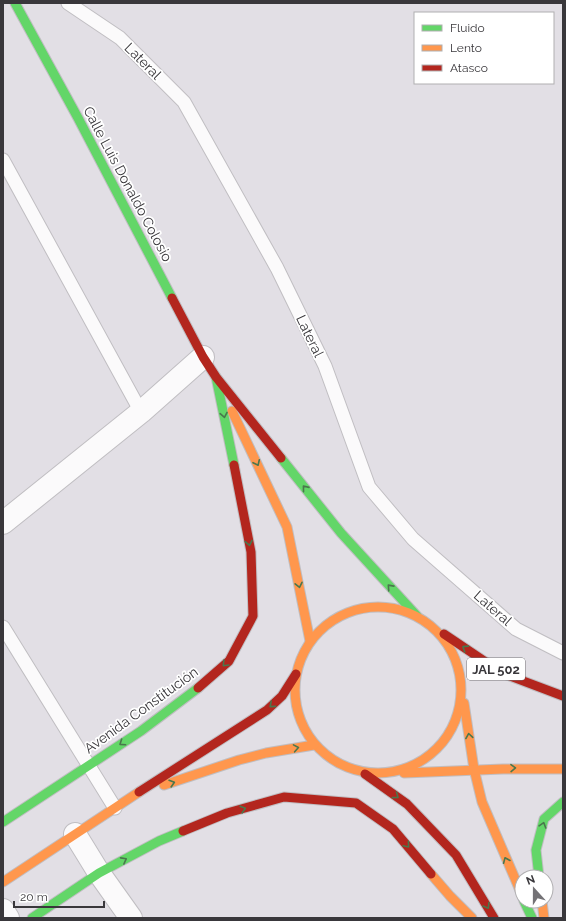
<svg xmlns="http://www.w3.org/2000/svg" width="566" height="921" viewBox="0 0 566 921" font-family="Raleway,sans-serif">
<rect width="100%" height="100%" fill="#e2dfe5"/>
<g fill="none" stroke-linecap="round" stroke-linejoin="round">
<defs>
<g id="lane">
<polyline points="68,3 120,38 184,102 277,268 325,366 369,487 413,539 516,629 563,653"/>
<polyline points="3,160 141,412"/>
<polyline points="3,627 115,808"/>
</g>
<g id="street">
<polyline points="3,523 141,412 203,357"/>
<polyline points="75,834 99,873 131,918"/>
<polyline points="3,910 8,918"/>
</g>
<g id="fast">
<polyline points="15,3 78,118 172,298"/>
<polyline points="216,377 234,465"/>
<polyline points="281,458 341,533 417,616"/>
<polyline points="3,822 141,731 198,688"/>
<polyline points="539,877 536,850 544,819 563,802"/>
<polyline points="524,901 532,918"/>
<polyline points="32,918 99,873 159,841 183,831"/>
</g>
<g id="slow">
<polyline points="232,411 287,527 310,641"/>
<circle cx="378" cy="690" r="83"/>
<polyline points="464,703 474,769 482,802 522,895"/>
<polyline points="404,773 503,769 563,769"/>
<polyline points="164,785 239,760 266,753 314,745"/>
<polyline points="431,874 450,896 472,918"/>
<polyline points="3,882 139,792"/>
<polyline points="542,901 544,918"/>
</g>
<g id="jam">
<polyline points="172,298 203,357 216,377 281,458"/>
<polyline points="444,634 502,673 563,696"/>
<polyline points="198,688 229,661 253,616 251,552 234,465"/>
<polyline points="365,774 407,804 456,855 494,918"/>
<polyline points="139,792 267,710 282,696 296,674"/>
<polyline points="183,831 227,813 284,797 356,803 393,829 431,874"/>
</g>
</defs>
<!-- lane casing -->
<use href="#lane" stroke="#c0bec2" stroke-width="15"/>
<!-- street casing -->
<use href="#street" stroke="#c0bec2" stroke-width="24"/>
<!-- fast casing -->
<use href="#fast" stroke="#c0bec2" stroke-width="11"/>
<!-- slow casing -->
<use href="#slow" stroke="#c0bec2" stroke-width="11"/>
<!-- jam casing -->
<use href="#jam" stroke="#c0bec2" stroke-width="11"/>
<!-- lane -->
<use href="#lane" stroke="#fbfafb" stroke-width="13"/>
<!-- street -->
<use href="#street" stroke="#fbfafb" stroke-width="22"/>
<!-- fast -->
<use href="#fast" stroke="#63d668" stroke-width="9"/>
<!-- slow -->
<use href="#slow" stroke="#ff974d" stroke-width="9"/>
<!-- jam -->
<use href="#jam" stroke="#b3261e" stroke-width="9"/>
</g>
<!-- one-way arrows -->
<defs><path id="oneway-chevron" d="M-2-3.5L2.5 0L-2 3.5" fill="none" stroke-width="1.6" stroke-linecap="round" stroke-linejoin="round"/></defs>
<g stroke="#4a774d">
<use href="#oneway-chevron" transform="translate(224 415) rotate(79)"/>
<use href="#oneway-chevron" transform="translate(257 463) rotate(65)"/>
<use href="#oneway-chevron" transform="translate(305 488) rotate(-129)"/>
<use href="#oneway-chevron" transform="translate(249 543) rotate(79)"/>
<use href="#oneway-chevron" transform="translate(299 585) rotate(78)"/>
<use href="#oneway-chevron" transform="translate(390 587) rotate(-132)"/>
<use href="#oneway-chevron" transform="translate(465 648) rotate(-147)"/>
<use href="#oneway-chevron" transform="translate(225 664) rotate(135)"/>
<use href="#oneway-chevron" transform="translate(272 705) rotate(139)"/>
<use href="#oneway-chevron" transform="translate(469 736) rotate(-99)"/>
<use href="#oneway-chevron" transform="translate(122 743) rotate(146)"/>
<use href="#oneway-chevron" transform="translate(296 748) rotate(-10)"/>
<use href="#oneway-chevron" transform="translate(513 768) rotate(-1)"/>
<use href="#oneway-chevron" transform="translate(172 783) rotate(-17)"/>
<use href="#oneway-chevron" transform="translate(396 796) rotate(36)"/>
<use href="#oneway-chevron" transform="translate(243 809) rotate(-16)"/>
<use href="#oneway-chevron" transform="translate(543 825) rotate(-73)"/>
<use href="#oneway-chevron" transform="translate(407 845) rotate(50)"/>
<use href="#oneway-chevron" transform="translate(124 860) rotate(-28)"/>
<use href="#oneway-chevron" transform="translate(506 860) rotate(-113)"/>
<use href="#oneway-chevron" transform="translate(487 906) rotate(59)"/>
</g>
<g text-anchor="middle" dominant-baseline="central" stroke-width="3.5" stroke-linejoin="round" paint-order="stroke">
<!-- shield labels -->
<rect fill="#fff" stroke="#747376" stroke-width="1" x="467" y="658" width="58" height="22" rx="3"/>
<g font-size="13" font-weight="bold" fill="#39373b">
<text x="496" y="669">JAL 502</text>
</g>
<!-- street labels -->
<g font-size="14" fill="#39373b" stroke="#fff">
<text transform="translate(143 61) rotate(45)">Lateral</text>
<text transform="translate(128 184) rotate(62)">Calle Luis Donaldo Colosio</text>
<text transform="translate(310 336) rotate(64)">Lateral</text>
<text transform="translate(493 608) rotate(41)">Lateral</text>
<text transform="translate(141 710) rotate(-36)">Avenida Constitución</text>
</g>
</g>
<!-- border -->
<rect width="566" height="921" fill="none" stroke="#39373b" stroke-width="8"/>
<!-- legend -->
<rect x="414" y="12" width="140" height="72" fill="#ffffff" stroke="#b0afb1"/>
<rect x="422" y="25" width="20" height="6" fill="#63d668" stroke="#b0afb1"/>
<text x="450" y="32" font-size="12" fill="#39373b">Fluido</text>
<rect x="422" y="45" width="20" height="6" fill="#ff974d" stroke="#b0afb1"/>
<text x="450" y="52" font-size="12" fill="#39373b">Lento</text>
<rect x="422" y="65" width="20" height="6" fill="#b3261e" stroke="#b0afb1"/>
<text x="450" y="72" font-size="12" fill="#39373b">Atasco</text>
<!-- north arrow -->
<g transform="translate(534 889) rotate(339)"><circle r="19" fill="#ffffff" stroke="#b0afb1"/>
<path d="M0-3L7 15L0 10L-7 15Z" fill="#747276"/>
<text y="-6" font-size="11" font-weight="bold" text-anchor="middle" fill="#39373b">N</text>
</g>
<!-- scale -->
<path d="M14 901v6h90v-6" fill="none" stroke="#39373b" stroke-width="2"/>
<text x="20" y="901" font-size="12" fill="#39373b" stroke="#ffffff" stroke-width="3" paint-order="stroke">20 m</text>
</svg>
